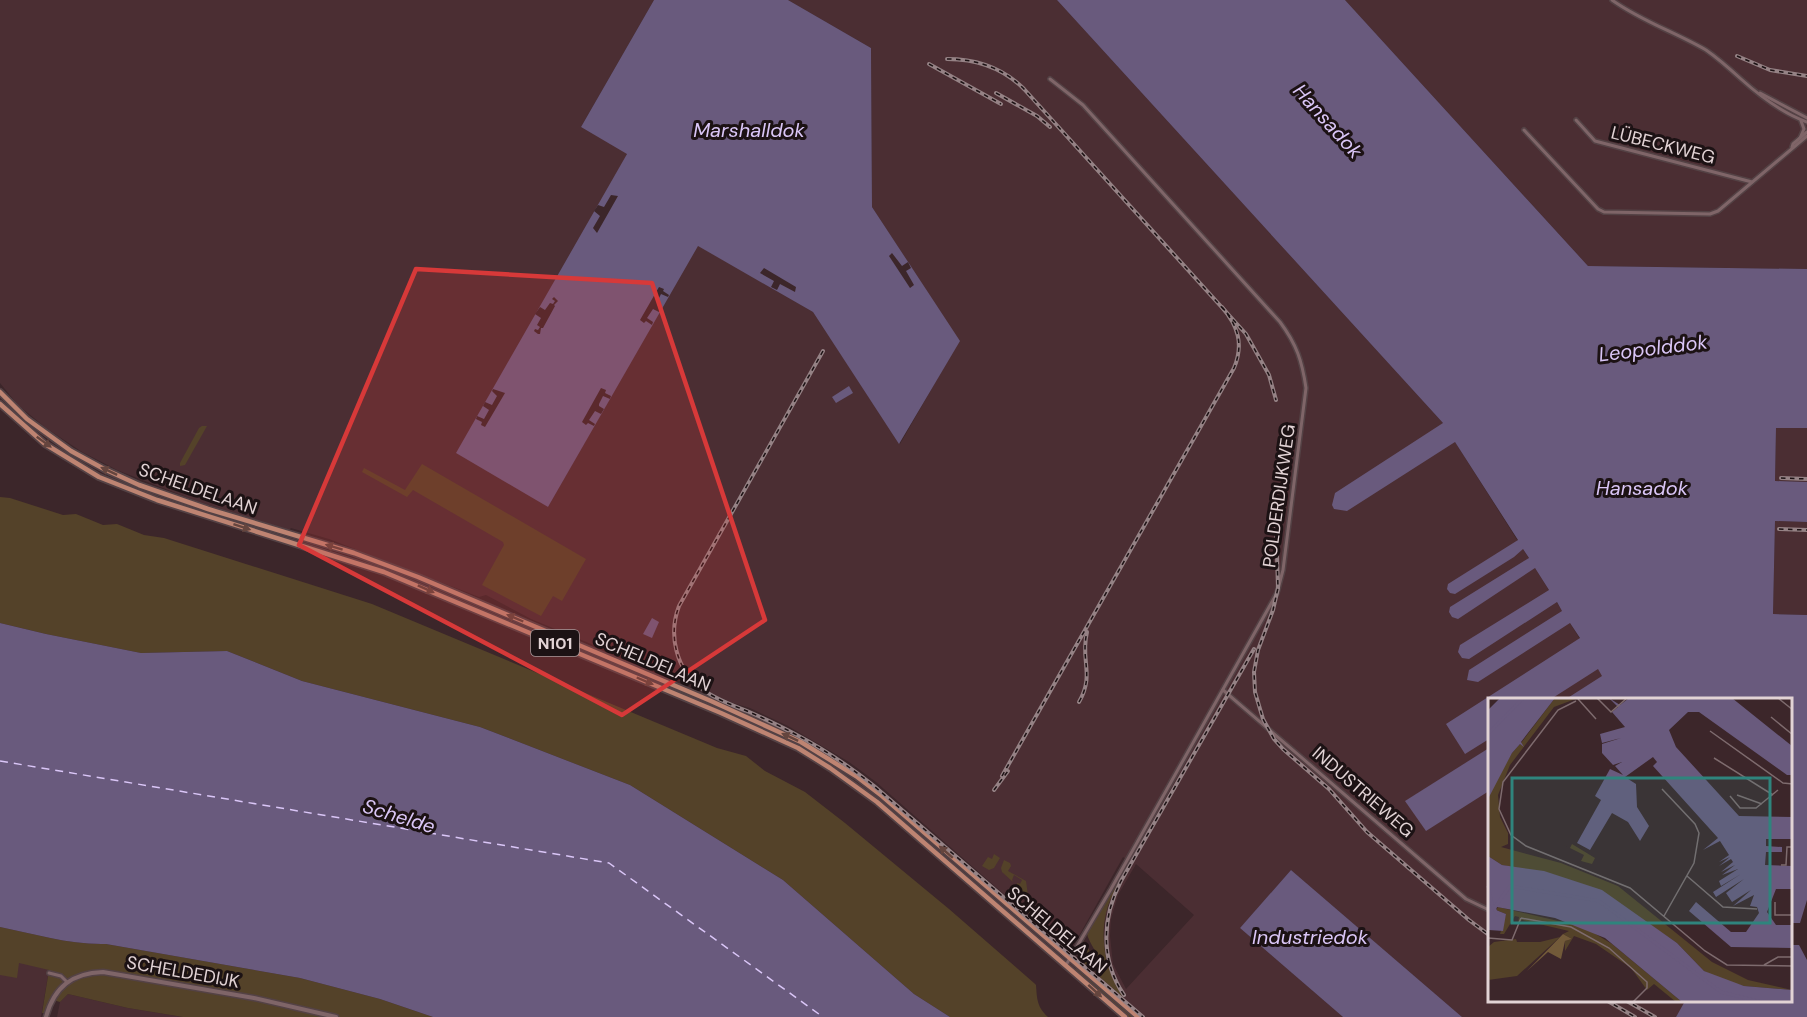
<svg xmlns="http://www.w3.org/2000/svg" width="1807" height="1017" viewBox="0 0 1807 1017" font-family="'DM Sans',sans-serif">
<rect width="100%" height="100%" fill="#3c262a"/>
<!-- built -->
<g fill="#4b2e33" fill-rule="evenodd">
<path d="M0,0H654L581,127L627,153L531,496L548,507L697,245L813,312L900,444L959,341L872,207L871,48L788,0H1057L1443,423L1618,699H1489V1000L1685,1001L1676,1017H1462L1291,870L1240,928L1343,1017H1142L1078,962L1080,960L1122,996L1114,982L1107,963L1104,930L1106,913L1111,898L1130,861L1123,857L1070,952L876,782L849,762L788,726L750,708L733,703L531,619L486,595L479,597L329,539L291,528L289,530L196,501L117,470L82,452L46,428L18,405L0,383ZM1136,864L1194,915L1126,989L1113,964L1110,936L1111,919L1118,895Z"/>
<polygon points="1345,0 1807,0 1807,269 1588,266"/>
<polygon points="1776,428 1807,428 1807,482 1775,481"/>
<polygon points="1775,521 1807,522 1807,615 1773,614"/>
<polygon points="0,938 49,970 41,1017 0,1017"/>
<polygon points="68,994 128,1008 183,1017 57,1017 60,1002"/>
</g>
<!-- green -->
<g fill="#544229">
<polygon points="202,426 207,426 185,465 180,466 180,463 199,428"/>
<polygon points="422,464 586,559 562,601 553,596 541,616 482,585 504,545 503,542 413,490 407,497 362,472 364,468 405,490"/>
<path d="M0,497L10,498L63,515L76,514L103,525L117,524L144,535L164,538L372,604L717,748L746,756L765,771L805,792L845,823L949,909L1034,983L1036,985C1037,999 1037,1007 1048,1017H950L914,994L783,880L630,785L480,727L302,681L227,651L141,653L46,634L0,623Z"/>
<polygon points="994,854 1000,858 994,868 989,870 982,866 988,857 992,859"/>
<polygon points="1004,860 1010,863 1011,866 1008,871 1026,881 1031,918 1029,916 1027,897 1017,885 1017,883 1020,884 1022,880 1014,875 1012,880 1013,882 1002,872 1001,868"/>
<path d="M1119,880C1116,888 1111,897 1108,906C1098,938 1106,971 1124,998L1095,973C1105,957 1091,949 1087,934Z"/>
<path d="M0,927C35,934 70,945 106,944L300,978L380,999L433,1017H183L128,1008L68,994L60,1002L50,999L45,1013H42L49,970L19,963L17,978L0,975Z"/>
<polygon points="1084,941 1093,957 1094,964 1090,968 1080,960 1078,962 1078,953"/>
<polygon points="1076,968 1133,1017 1128,1017 1075,970"/>
</g>
<!-- water -->
<g fill="#695a7d">
<polygon points="654,0 788,0 871,48 872,207 960,341 899,444 813,312 698,246 548,507 456,453 627,154 581,127"/>
<polygon points="1057,0 1345,0 1588,266 1807,269 1807,428 1776,428 1775,481 1807,482 1807,522 1775,521 1773,614 1807,615 1807,900 1800,923 1790,923 1790,699 1566,699 1602,676 1598,669 1551,699 1489,699 1489,739 1465,754 1446,724 1580,638 1570,623 1478,682 1467,680 1469,670 1562,611 1557,602 1469,659 1462,658 1458,652 1460,645 1549,590 1535,568 1458,619 1452,617 1449,612 1450,607 1529,558 1523,549 1514,557 1455,594 1450,593 1447,589 1448,584 1518,540 1455,442 1347,511 1334,509 1332,505 1335,493 1443,423"/>
<polygon points="849,386 853,393 836,403 832,397"/>
<polygon points="652,618 659,622 652,638 643,634"/>
<path d="M0,623L46,634L141,653L227,651L302,681L480,727L630,785L783,880L914,994L950,1017H433L380,999L300,978L106,944C70,945 35,934 0,927Z"/>
<polygon points="1489,748 1489,791 1426,831 1405,801"/>
<polygon points="1291,870 1462,1017 1343,1017 1240,928"/>
<polygon points="1791,945 1799,945 1807,960 1807,1017 1676,1017 1685,1001 1790,1000"/>
</g>
<!-- pier -->
<g fill="#3c262a">
<polygon points="611,195 618,196 597,233 593,228 600,216 594,211 598,205 604,207"/>
<polygon points="892,253 902,266 908,262 911,268 906,271 914,285 910,288 889,256"/>
<polygon points="764,268 796,287 795,292 780,284 777,290 771,287 774,281 760,273"/>
<polygon points="659,287 664,289 663,291 669,295 668,297 661,294 657,302 657,305 662,308 659,312 653,309 647,318 653,322 652,325 646,321 644,323 640,320"/>
<polygon points="554,297 558,301 554,305 555,306 543,328 541,328 540,334 538,334 534,331 535,329 538,330 540,327 537,325 541,318 535,314 540,307 545,310 550,303 553,304 555,301 552,299"/>
<polygon points="601,388 606,390 605,393 611,396 610,399 603,396 599,404 599,406 604,409 601,414 595,411 589,420 595,424 594,426 588,423 586,425 582,422"/>
<polygon points="493,389 505,393 485,427 481,425 482,422 476,419 477,416 484,419 489,410 483,406 485,402 492,405 497,396 492,391"/>
</g>
<g fill="none" stroke-linecap="round" stroke-linejoin="round">
<!-- ferry -->
<polyline stroke="#dac6f7" stroke-width="1.5" stroke-dasharray="8 6" stroke-linecap="butt" points="0,761 609,863 823,1017"/>
<defs>
<g id="minor">
<path d="M1612,0C1641,21 1675,32 1706,50C1719,59 1730,69 1741,79C1761,97 1782,113 1807,122"/>
<path d="M1050,79L1083,105L1280,322C1297,345 1302,361 1306,388L1283,570L1277,593L1111,889L1066,965"/>
<polyline points="1760,93 1807,118"/>
<polyline points="1576,120 1595,141 1752,182"/>
<polyline points="1524,130 1598,209 1604,212 1710,214 1718,211 1807,136"/>
<polyline points="1800,138 1804,129 1801,121"/>
<polyline points="1792,147 1793,144 1807,132"/>
<polyline points="1223,690 1466,899 1489,910"/>
<polyline points="49,973 61,976 67,982"/>
</g>
<path id="tertiary" d="M46,1017C54,987 72,973 103,972L254,998L336,1017"/>
<g id="primary">
<polyline points="0,392 27,419 71,451 104,469 139,485 208,509 354,553 418,577 711,701 801,742 856,776 882,796 1138,1017"/>
<polyline points="0,404 45,444 99,477 157,500 384,572 721,713 798,748 830,768 877,802 1125,1017"/>
</g>
</defs>
<!-- minor casing -->
<use href="#minor" stroke="#544245" stroke-width="6"/>
<!-- tertiary casing -->
<use href="#tertiary" stroke="#544245" stroke-width="7"/>
<!-- primary casing -->
<use href="#primary" stroke="#544245" stroke-width="8"/>
<!-- minor -->
<use href="#minor" stroke="#7f6568" stroke-width="3"/>
<!-- tertiary -->
<use href="#tertiary" stroke="#7f6568" stroke-width="4"/>
<!-- primary -->
<use href="#primary" stroke="#be8472" stroke-width="4.5"/>
<defs>
<g id="rail">
<polyline points="1737,56 1770,70 1807,76"/>
<path d="M947,59C977,59 1003,68 1024,89L1246,334L1269,375L1276,400"/>
<polyline points="929,64 1001,104"/>
<polyline points="996,93 1037,116 1050,127"/>
<path d="M823,351L679,606C668,635 676,670 702,689C715,699 732,705 747,711C763,718 778,725 793,733C822,748 849,766 874,786L1143,1017"/>
<polyline points="1781,478 1807,479"/>
<polyline points="1275,490 1278,588 1273,610 1258,650 1254,672 1255,692 1263,719 1274,739 1283,749 1329,789 1367,832 1469,920 1489,935"/>
<polyline points="1779,529 1807,530"/>
<path d="M1079,702C1095,674 1080,661 1087,632"/>
<path d="M1002,776L1234,368C1244,344 1238,326 1222,307"/>
<polyline points="994,790 1008,771"/>
<path d="M1124,995C1100,960 1102,917 1121,881L1254,649"/>
<polyline points="1606,1000 1635,1017"/>
<polyline points="1625,1000 1655,1017"/>
</g>
</defs>
<!-- rail casing -->
<use href="#rail" stroke="#958285" stroke-width="4"/>
<!-- rail -->
<use href="#rail" stroke="#1c1214" stroke-width="1.5" stroke-dasharray="4.5" stroke-linecap="butt"/>
</g>
<!-- one-way arrows -->
<defs><path id="oneway-solid" d="M-6-.8H1V-3.2L6.5 0L1 3.2V.8H-6Z" transform="scale(1.5)"/></defs>
<g fill="#65453e">
<use href="#oneway-solid" transform="translate(44 442) rotate(36)"/>
<use href="#oneway-solid" transform="translate(109 471) rotate(-155)"/>
<use href="#oneway-solid" transform="translate(242 527) rotate(18)"/>
<use href="#oneway-solid" transform="translate(334 547) rotate(-163)"/>
<use href="#oneway-solid" transform="translate(426 589) rotate(24)"/>
<use href="#oneway-solid" transform="translate(515 618) rotate(-157)"/>
<use href="#oneway-solid" transform="translate(645 681) rotate(23)"/>
<use href="#oneway-solid" transform="translate(790 737) rotate(-155)"/>
<use href="#oneway-solid" transform="translate(946 852) rotate(-139)"/>
<use href="#oneway-solid" transform="translate(1095 991) rotate(42)"/>
</g>
<!-- marked area -->
<path fill="#d73939" fill-opacity="0.2" stroke="#d73939" stroke-width="4.5" stroke-linejoin="round" d="M416,269L652,283L765,620L622,715L299,545Z"/>
<g text-anchor="middle" dominant-baseline="central" stroke-width="6" stroke-linejoin="round" paint-order="stroke">
<!-- shield labels -->
<rect fill="#1c1214" stroke="#a7999b" stroke-width="1.5" x="531" y="630" width="48" height="26" rx="4.5"/>
<g font-size="16" font-weight="bold" fill="#e2d3d5">
<text x="555" y="643">N101</text>
</g>
<!-- street labels -->
<g font-size="18" fill="#e2d3d5" stroke="#1c1214">
<text transform="translate(1663 145) rotate(14)">LÜBECKWEG</text>
<text transform="translate(198 489) rotate(19)">SCHELDELAAN</text>
<text transform="translate(1279 496) rotate(-82)">POLDERDIJKWEG</text>
<text transform="translate(653 662) rotate(23)">SCHELDELAAN</text>
<text transform="translate(1363 792) rotate(41)">INDUSTRIEWEG</text>
<text transform="translate(1057 930) rotate(40)">SCHELDELAAN</text>
<text transform="translate(183 972) rotate(10)">SCHELDEDIJK</text>
</g>
<!-- water labels -->
<g font-size="20" font-style="italic" fill="#dac6f7" stroke="#1c1214">
<text transform="translate(1328 121) rotate(48)">Hansadok</text>
<text x="749" y="130">Marshalldok</text>
<text transform="translate(1653 348) rotate(-7)">Leopolddok</text>
<text x="1642" y="488">Hansadok</text>
<text transform="translate(399 816) rotate(17)">Schelde</text>
<text x="1310" y="937">Industriedok</text>
</g>
</g>
<!-- overview -->
<g transform="translate(1488 698)">
<rect width="304" height="304" fill="#3c262a"/>
<path d="M67,0H90L66,9L22,67L10,97L12,119L20,135V146L13,149L73,165L130,188L224,264L260,282L304,292L256,288L231,281L216,273L189,245L155,222L67,177L14,167L0,158V101L5,87L24,55L32,46L35,48L33,45ZM84,146L107,160L104,166L93,163L96,157L76,147L82,150ZM10,209L96,229L124,246L194,304H188L166,286L159,292L143,270L108,246L86,238L77,253V243L84,241L75,236L81,233L34,222L30,225L31,219L27,218L16,236H12L18,216L8,212ZM72,239L29,278L0,282V249L6,244L28,241L29,244H52Z" fill="#544229"/>
<path d="M75,236L84,241L77,243L73,261L60,254L39,273Z" fill="#725a39"/>
<path d="M12,0H67L33,44L36,49L32,46L24,55L0,101V12ZM121,0L132,7L141,0H244L304,48V77H299L211,14H200L181,32L188,49L251,118L304,119V141H278V148L294,149V154H278L277,167L304,168V191H288L279,214L288,227H304V250L243,249L201,213L208,204L243,234H258L271,215L269,209L262,208L266,197L245,208L263,192L244,204L238,195L256,181L228,199L225,194L253,176L233,188L231,183L250,171L234,177L247,167L233,174L245,164L243,161L231,168L242,159L231,164L241,157L232,143L215,152L230,140L165,68L169,64L165,59L137,79L148,86L149,109L161,128L152,143L140,124L124,115L102,152L89,145L113,102L107,98L122,71L135,77L127,68L134,64L125,67L114,55V46L133,40L114,45L112,36L137,29L124,14L130,9ZM0,158L14,167L56,173L114,192L189,245L216,273L256,288L304,292V304H194L117,240L67,220L9,209L8,212L18,216L15,233L1,232Z" fill="#695a7d"/>
<path fill="none" stroke="#695a7d" stroke-width="3" d="M0,36L35,0M0,188L5,210M10,218L6,210L22,188L111,203L233,294L273,304"/>
<path fill="none" stroke="#7e6b6e" stroke-width="1.5" d="M109,0L123,14L139,0M290,0L305,12M90,1L108,21M88,3L70,12L15,84L11,111L23,137L38,148L142,190L217,253L239,267L305,268M283,19L305,37M222,33L295,85L305,86M226,60L285,97M174,91L207,126L211,135L206,165L176,218M249,97L274,106M242,98L252,110H268L290,92M293,167H298L299,149H305M199,178L235,209L269,211M287,204V217H305M33,220L83,229L121,250L159,284V290L145,304M0,240L24,242L33,220M276,267L290,259H305"/>
<path fill="#2f847d" fill-opacity="0.15" stroke="#2f847d" stroke-width="3" d="M24,80H282V225H24Z"/>
<rect width="304" height="304" fill="none" stroke="#e2d3d5" stroke-width="3"/>
</g>
</svg>
